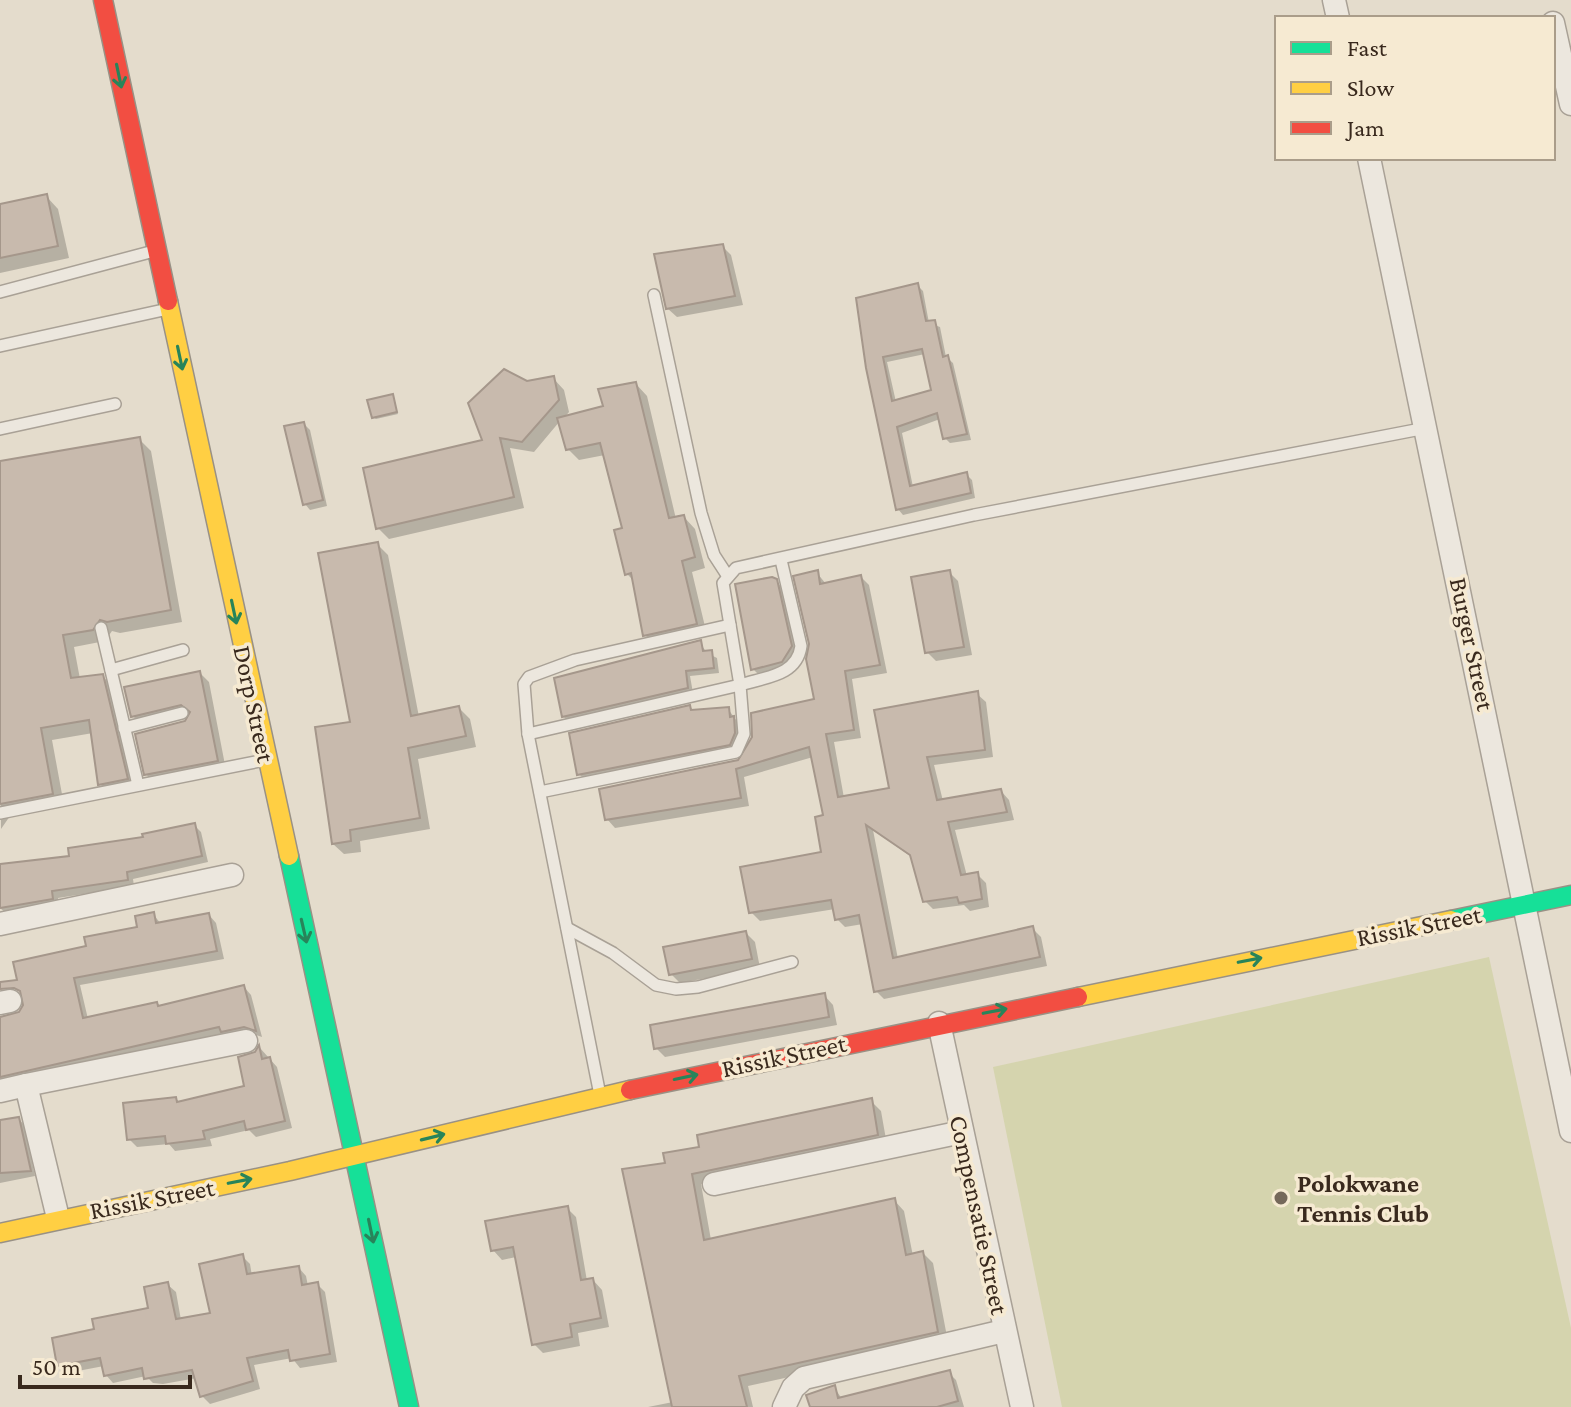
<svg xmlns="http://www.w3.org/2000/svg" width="1571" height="1407" viewBox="0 0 1571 1407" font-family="'Crimson Pro',serif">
<rect width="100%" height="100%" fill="#e4dccc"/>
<!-- pitch -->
<polygon fill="#d5d4ae" points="1489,957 1571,1328 1571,1407 1062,1407 993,1067"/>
<!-- shadow -->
<g fill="#0003" fill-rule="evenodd">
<polygon points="46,196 58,209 69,258 0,273 0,206"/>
<polygon points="722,246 731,255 743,305 677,317 667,308"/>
<path d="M917,285L923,291L929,323L940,327L946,357L953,363L971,440L950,443L945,438L940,419L902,433L913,487L966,474L972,480L975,498L903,515L898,509L868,367ZM925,354L934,392L896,402L887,362Z"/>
<polygon points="553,378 564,390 569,412 563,419 605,407 636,384 647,396 676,519 684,517 695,529 705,568 692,572 707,635 656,646 645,635 635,582 627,574 624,529 605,455 579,460 568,449 560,421 534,452 510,448 524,508 389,539 378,528 485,442 527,383"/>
<polygon points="392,397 398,414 376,419 373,417"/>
<polygon points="304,424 310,430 327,506 310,510 305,504"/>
<polygon points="139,439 151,451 182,622 120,633 112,631 105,641 74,647 80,679 102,676 115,688 139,791 112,796 100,784 93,733 52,740 64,805 10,816 1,829 0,463"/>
<polygon points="377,544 388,555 419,717 459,708 470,719 476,747 418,759 430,829 360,841 361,852 344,854 333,844"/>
<polygon points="949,572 958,581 972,655 936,661 927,652"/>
<polygon points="817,573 826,584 861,577 869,585 887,673 852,679 861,738 834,742 844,798 891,789 977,694 986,702 993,757 934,765 943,801 1001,791 1009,800 1014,820 955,830 967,876 977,874 986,883 989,907 970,911 964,905 933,909 924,900 913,858 873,830 898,959 1032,928 1041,937 1047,966 884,999 876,991 863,924 845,927 837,919 835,909 760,921 751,912 824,854 825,817 813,757 744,777 749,806 615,828 607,819 740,762 817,701"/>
<polygon points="776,581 785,591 800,656 762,678 753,669"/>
<polygon points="700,643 707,653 717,658 719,673 690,676 693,693 569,722 563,716"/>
<polygon points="200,673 209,682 226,770 155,784 146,774 192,713 142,726 133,716"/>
<polygon points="690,707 695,712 728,709 739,724 740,739 735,749 584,779 579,774"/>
<polygon points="194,825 201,832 208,862 133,879 134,886 58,898 59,905 7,914 0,908 0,866 71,857"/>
<polygon points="153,914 161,924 209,915 216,923 224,959 80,985 88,1019 159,1008 244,987 251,995 262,1037 253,1034 0,1088 0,1037 88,947 139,929"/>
<polygon points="746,933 755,942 760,968 680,983 671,974"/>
<polygon points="824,995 833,1005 837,1025 665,1057 656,1048"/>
<polygon points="260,1048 277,1067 292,1128 256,1137 249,1130 210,1139 212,1146 175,1151 169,1144 137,1147 129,1139 176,1099 180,1104 247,1087"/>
<polygon points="871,1101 881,1111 887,1145 701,1184 711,1240 894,1200 904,1211 913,1256 923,1253 933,1263 948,1342 748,1386 753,1407 648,1407 673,1402 668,1165 702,1148"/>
<polygon points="19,1119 24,1125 35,1176 0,1183 0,1128"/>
<polygon points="567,1208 576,1217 587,1281 593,1280 602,1290 609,1327 578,1333 580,1346 543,1353 534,1344 516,1257 502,1260 493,1250"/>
<polygon points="242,1256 250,1264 252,1276 299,1268 306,1276 308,1286 317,1284 325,1292 337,1362 300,1368 292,1358 254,1365 260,1389 210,1404 202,1396 197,1378 163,1384 153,1383 146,1376 113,1383 106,1375 104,1366 67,1373 59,1365 96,1331 151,1309 168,1285 176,1292 181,1320 212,1314"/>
<polygon points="949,1373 956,1380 964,1407 811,1407 809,1395 834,1387 842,1399"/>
</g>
<!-- building -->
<g fill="#c8baad" stroke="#a5978b" stroke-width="2" fill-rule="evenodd">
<polygon points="47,194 58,246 0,258 0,204"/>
<polygon points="723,244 735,296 666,309 654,254"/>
<path d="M918,283L926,321L935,320L943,357L948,355L967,434L943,439L937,413L897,427L910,486L967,472L971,493L896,510L866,368L856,298ZM922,349L931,390L892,401L883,357Z"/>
<polygon points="504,369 527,381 554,376 559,400 522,442 500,438 514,497 376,529 363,468 482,440 468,403"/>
<polygon points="636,382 669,518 684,515 695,557 682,561 697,624 643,636 631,573 625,575 614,530 622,528 600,443 566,450 557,418 603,406 598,389"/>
<polygon points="393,394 397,412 372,418 367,400"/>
<polygon points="304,422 323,500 303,505 284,426"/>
<polygon points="140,437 171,610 107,622 100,620 93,630 63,635 71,678 103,674 128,779 98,785 89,720 41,728 53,794 0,804 0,461"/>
<polygon points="378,542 411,716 459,706 466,736 408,748 420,818 350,830 351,841 332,844 315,727 350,722 318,553"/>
<polygon points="818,570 820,584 861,575 880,665 845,671 854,730 826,734 838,797 889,788 874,710 978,691 985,750 927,757 937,800 1001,789 1007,812 948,822 961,875 978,872 982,899 959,903 957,897 923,902 910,855 866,825 893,958 1033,926 1040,957 874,992 859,915 835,920 831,900 749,913 740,867 821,852 815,817 823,815 809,747 736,769 741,798 605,820 599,789 738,760 752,737 751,713 814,699 806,659 809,644 793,576"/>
<polygon points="950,570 964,647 925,653 911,577"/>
<polygon points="772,577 777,579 792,646 782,662 751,670 735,584"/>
<polygon points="701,640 703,651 712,650 714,668 686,671 688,688 562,717 554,678"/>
<polygon points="200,671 218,761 144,775 135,734 185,721 190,712 181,705 131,717 124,687"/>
<polygon points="690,705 691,710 729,707 730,717 734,716 735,733 730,745 577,775 569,733"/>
<polygon points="195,823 202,856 127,872 128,880 52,891 53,899 0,908 0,864 69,856 68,848 143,837 142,834"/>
<polygon points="154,912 156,923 209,913 217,951 74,978 83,1018 157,1002 158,1006 244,985 256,1031 244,1027 221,1032 219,1027 0,1077 0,1017 19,1012 23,1005 20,991 14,988 0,989 0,982 17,980 13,962 86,946 84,937 137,927 135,916"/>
<polygon points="746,931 752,959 669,975 663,947"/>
<polygon points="825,993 829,1017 654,1049 650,1025"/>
<polygon points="259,1045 262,1059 270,1057 285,1121 246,1130 244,1121 203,1131 205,1139 166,1144 165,1136 127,1140 123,1103 176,1097 177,1102 244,1086 238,1057 255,1052"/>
<polygon points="872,1098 878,1135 692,1174 704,1240 895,1198 906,1255 923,1251 938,1332 739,1376 747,1407 672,1407 622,1169 665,1163 663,1153 699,1147 697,1135"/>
<polygon points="19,1117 31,1171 0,1173 0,1120"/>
<polygon points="568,1206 581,1280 593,1278 601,1318 570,1324 572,1337 532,1345 513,1247 491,1251 485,1221"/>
<polygon points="243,1254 247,1274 299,1266 302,1285 318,1282 330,1354 290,1361 288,1350 247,1358 253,1381 200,1397 192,1370 144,1379 142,1368 104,1376 100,1358 57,1366 52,1338 94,1329 92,1319 148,1308 144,1287 168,1282 176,1319 210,1313 199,1264"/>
<polygon points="950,1370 958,1401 937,1407 810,1407 806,1395 835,1385 838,1398"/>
</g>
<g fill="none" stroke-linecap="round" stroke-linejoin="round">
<defs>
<g id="lane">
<polyline points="0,292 154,251"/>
<polyline points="654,295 701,513 714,555 727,575"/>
<polyline points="0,346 168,309"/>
<polyline points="0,429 115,404"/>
<polyline points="101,628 138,785"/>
<polyline points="111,670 183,650"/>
<polyline points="124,728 182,713"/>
<polyline points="528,734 740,685 723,583 736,568 974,515 1426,428"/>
<path d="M540,792L736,752L744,734L740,685C765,677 797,676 801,646L781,560"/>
<polyline points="0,813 265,760"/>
<polyline points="567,928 613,953 656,985 676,989 698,987 792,962"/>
<polyline points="600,1095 528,734 524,684 529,677 575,660 730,625"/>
</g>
<g id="street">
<polyline points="1334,0 1338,18"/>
<polyline points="1553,23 1571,104"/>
<polyline points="1369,158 1571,1131"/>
<polyline points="0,924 232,875"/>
<polyline points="0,1003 10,1001"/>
<polyline points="939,1023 1022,1407"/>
<polyline points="26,1085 246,1041"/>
<polyline points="0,1091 26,1085 58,1218"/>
<polyline points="714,1184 962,1132"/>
<polyline points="784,1407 793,1388 804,1378 1004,1331"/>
</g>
<g id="fast">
<polyline points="289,856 409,1407"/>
<polyline points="1451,920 1571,895"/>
</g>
<g id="slow">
<polyline points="168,301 289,856"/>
<polyline points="1078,997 1451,920"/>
<polyline points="0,1233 290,1171 630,1090"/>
</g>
<g id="jam">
<polyline points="103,0 168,301"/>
<polyline points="630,1090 1078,997"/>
</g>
</defs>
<!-- lane casing -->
<use href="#lane" stroke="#a9a196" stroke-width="14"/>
<!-- street casing -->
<use href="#street" stroke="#a9a196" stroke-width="25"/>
<!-- fast casing -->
<use href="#fast" stroke="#999185" stroke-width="21"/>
<!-- slow casing -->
<use href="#slow" stroke="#999185" stroke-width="21"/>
<!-- jam casing -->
<use href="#jam" stroke="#999185" stroke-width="21"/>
<!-- lane -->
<use href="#lane" stroke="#ece7de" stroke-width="11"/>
<!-- street -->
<use href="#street" stroke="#ece7de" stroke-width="22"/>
<!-- fast -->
<use href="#fast" stroke="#16e098" stroke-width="18"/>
<!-- slow -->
<use href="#slow" stroke="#ffcf43" stroke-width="18"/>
<!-- jam -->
<use href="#jam" stroke="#f24e42" stroke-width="18"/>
</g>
<!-- one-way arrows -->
<defs><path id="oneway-shaft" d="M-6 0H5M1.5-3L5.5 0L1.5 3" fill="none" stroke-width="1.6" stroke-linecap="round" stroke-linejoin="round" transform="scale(2)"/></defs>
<g stroke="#28845a">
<use href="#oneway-shaft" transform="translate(119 76) rotate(78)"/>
<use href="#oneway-shaft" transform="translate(180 358) rotate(78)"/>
<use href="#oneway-shaft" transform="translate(234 612) rotate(78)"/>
<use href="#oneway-shaft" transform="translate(304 931) rotate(77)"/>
<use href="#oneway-shaft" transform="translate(1250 960) rotate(-11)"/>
<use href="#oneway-shaft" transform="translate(995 1011) rotate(-11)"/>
<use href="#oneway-shaft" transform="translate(686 1077) rotate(-12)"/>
<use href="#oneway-shaft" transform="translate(433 1137) rotate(-14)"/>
<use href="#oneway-shaft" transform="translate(240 1181) rotate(-11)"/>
<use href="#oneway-shaft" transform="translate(371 1231) rotate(78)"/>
</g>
<!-- markers -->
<circle fill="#75685a" stroke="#f6ead2" stroke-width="3" cx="1281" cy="1198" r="8"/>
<g text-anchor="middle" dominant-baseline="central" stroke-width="7" stroke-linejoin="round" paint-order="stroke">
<!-- street labels -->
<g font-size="26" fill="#39291d" stroke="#f6ead2">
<text transform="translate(1472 644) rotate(78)">Burger Street</text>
<text transform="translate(254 704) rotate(78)">Dorp Street</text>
<text transform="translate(1419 926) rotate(-11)">Rissik Street</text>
<text transform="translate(784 1056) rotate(-12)">Rissik Street</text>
<text transform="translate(152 1199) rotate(-11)">Rissik Street</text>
<text transform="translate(979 1215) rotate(78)">Compensatie Street</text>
</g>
<!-- poi labels -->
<g font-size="26" font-weight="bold" fill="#39291d" stroke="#f6ead2" text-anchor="start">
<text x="1297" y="1183">Polokwane<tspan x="1297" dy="30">Tennis Club</tspan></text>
</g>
</g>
<!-- legend -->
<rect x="1275" y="16" width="280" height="144" fill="#f6ead2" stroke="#aa9d8a" stroke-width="2"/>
<rect x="1291" y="42" width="40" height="12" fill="#16e098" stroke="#aa9d8a" stroke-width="2"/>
<text x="1347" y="56" font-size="24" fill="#39291d">Fast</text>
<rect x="1291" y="82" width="40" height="12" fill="#ffcf43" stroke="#aa9d8a" stroke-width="2"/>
<text x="1347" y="96" font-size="24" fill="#39291d">Slow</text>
<rect x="1291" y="122" width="40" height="12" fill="#f24e42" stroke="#aa9d8a" stroke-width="2"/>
<text x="1347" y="136" font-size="24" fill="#39291d">Jam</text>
<!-- scale -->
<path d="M20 1375v12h170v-12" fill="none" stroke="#39291d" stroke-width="4"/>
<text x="32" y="1375" font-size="24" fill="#39291d" stroke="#f6ead2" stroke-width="6" paint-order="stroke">50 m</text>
</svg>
